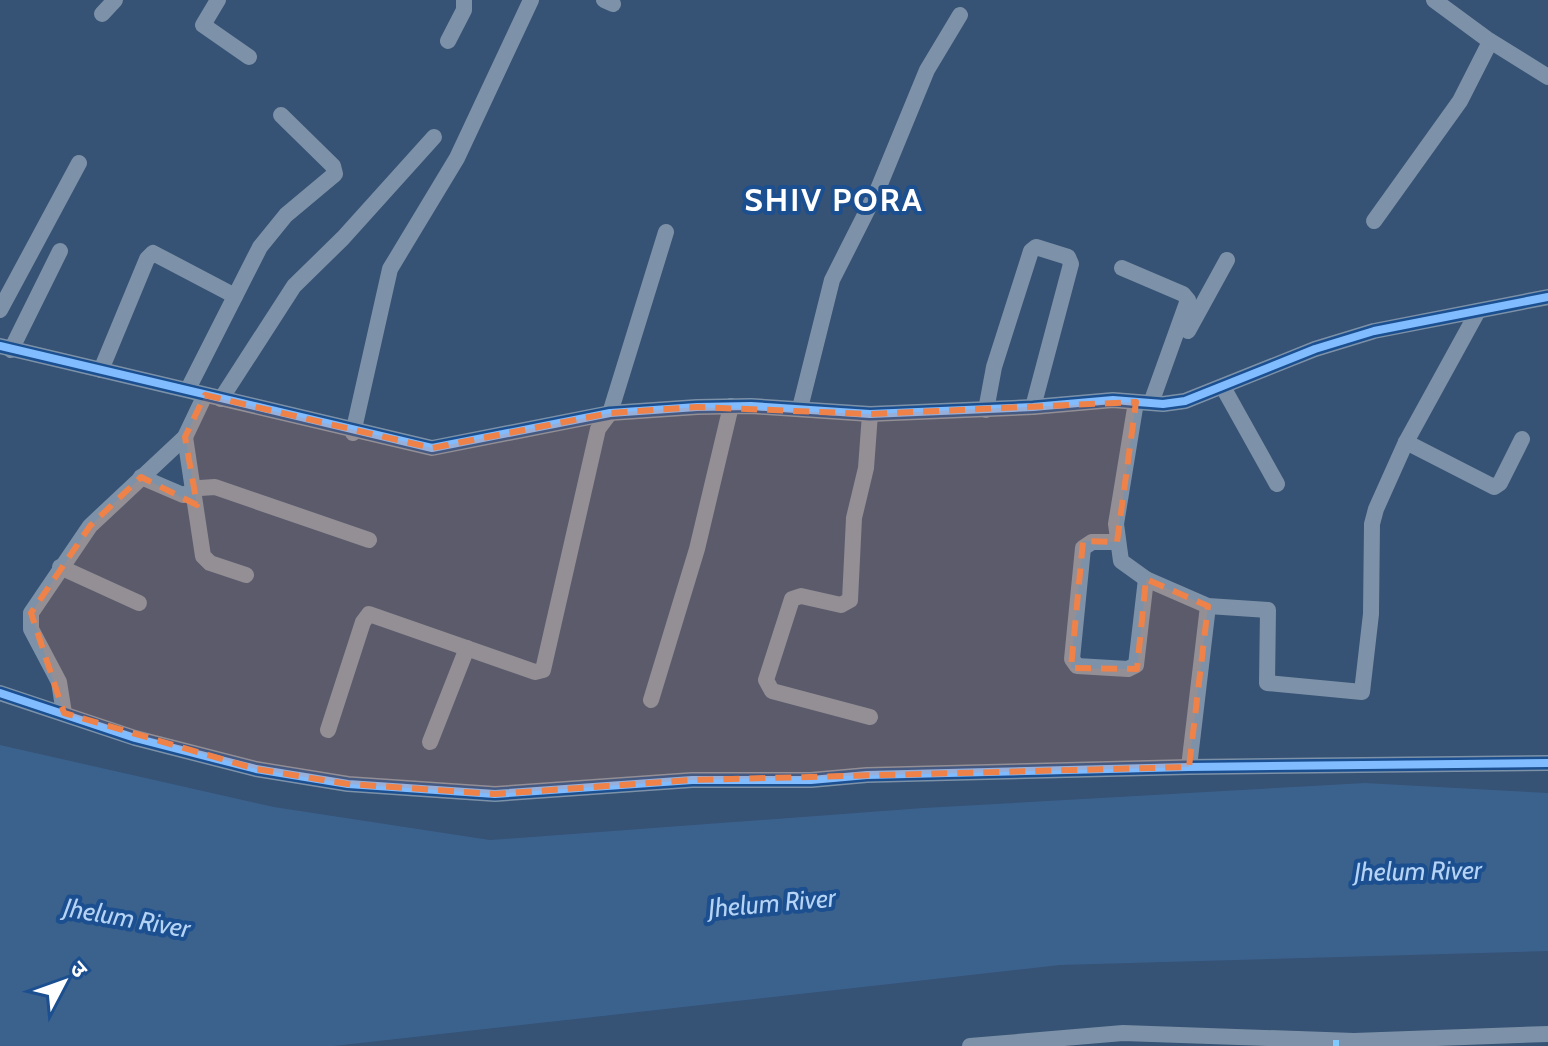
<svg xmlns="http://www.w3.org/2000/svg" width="1548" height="1046" viewBox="0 0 1548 1046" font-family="Cabin,'Noto Sans Devanagari',sans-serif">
<rect width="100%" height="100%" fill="#365274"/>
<!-- water -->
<polygon fill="#3b618d" points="0,745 274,807 490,840 923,808 1365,783 1548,793 1548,951 1060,965 334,1046 0,1046"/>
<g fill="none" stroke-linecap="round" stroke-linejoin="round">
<!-- street -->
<g stroke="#7d92a8" stroke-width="16">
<polyline points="218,0 203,25 249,57"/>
<polyline points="604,0 613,4"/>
<polyline points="1434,0 1487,39 1548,77"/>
<polyline points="102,14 115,0"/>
<polyline points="448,41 464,10 464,0"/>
<polyline points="1374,221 1460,101 1490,42"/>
<polyline points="1122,268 1183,294 1188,300 1151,403"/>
<polyline points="0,310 79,163"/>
<polyline points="1188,331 1227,260"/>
<polyline points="0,346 432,448 610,413 697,407 751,406 870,414 1033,407 1113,400 1163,404 1185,401 1315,349 1374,331 1548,297"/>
<polyline points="11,350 60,251"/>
<polyline points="101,370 147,259 153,253 235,296"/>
<polyline points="188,389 260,247 286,215 335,174 333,166 281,115"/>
<polyline points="1224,389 1277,484"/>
<polyline points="221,399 294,286 343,238 434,137"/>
<polyline points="1136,402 1116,524 1121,561 1146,579 1208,606 1268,610 1267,683 1362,692 1371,614 1372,524 1376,509 1406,442 1478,311"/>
<polyline points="800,408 832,280 878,189 927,70 960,15"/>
<polyline points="986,410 994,367 1031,251 1036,247 1068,257 1071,264 1033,407"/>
<polyline points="353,433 390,269 457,158 531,0"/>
<polyline points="185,437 203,556 210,563 246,575"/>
<polyline points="1406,442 1494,487 1500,483 1522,439"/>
<polyline points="141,477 183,495 200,488 215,487 369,540"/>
<polyline points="1117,542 1092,542 1083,548 1072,659 1077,666 1128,669 1136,665 1146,579"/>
<polyline points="60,567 139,603"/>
<polyline points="0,693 135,738 256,769 348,784 495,794 692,780 811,780 867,775 1189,767 1548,763"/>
<polyline points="651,700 697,549 731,406"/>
<polyline points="64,713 59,682 31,629 31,613 90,526 185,437 205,395"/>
<polyline points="870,717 772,691 766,680 792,599 801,596 841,605 850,600 854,518 866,468 870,414"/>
<polyline points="328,730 363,622 369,614 535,672 543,670 598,429 610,413 666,232"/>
<polyline points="430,742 467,648"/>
<polyline points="1189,767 1208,606"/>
<polyline points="970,1046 1123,1033 1354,1041 1548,1034"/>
</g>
<!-- quiet -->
<polyline stroke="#80caff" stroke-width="6" stroke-dasharray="12 6" stroke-linecap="butt" points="1336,1040 1336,1046"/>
<defs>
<g id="cycleway">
<polyline points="0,346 432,448 610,413 697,407 751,406 870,414 1033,407 1113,400 1163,404 1185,401 1315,349 1374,331 1548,297"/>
<polyline points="0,693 135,738 256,769 348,784 495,794 692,780 811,780 867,775 1189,767 1548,763"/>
</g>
</defs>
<!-- cycleway casing -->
<use href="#cycleway" stroke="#1b4f8f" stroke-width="13"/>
<!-- cycleway -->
<use href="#cycleway" stroke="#80bcff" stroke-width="8"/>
</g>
<!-- marked area -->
<path fill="#ee8249" fill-opacity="0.2" stroke="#ee8249" stroke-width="6" stroke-dasharray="16 10" stroke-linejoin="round" d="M205,395L432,448L610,413L697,407L870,414L1136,402L1117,542L1083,541L1071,668L1137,669L1146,579L1208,606L1189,767L692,780L495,794L348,784L256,769L64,713L31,613L90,526L141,477L197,505L185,437Z"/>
<g text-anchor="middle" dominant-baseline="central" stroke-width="8" stroke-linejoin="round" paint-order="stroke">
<!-- water labels -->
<g font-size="26" font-style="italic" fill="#b5d3f5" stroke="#1b4f8f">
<text transform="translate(1418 871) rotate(-1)">Jhelum River</text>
<text transform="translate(772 903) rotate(-5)">Jhelum River</text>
<text transform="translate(127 918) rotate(10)">Jhelum River</text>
</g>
<!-- district labels -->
<g font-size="32" font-weight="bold" letter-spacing="2" fill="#fff" stroke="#1b4f8f">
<text x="834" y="199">SHIV PORA</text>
</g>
</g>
<!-- north arrow -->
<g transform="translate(64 982) rotate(49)" stroke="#1b4f8f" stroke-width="6" paint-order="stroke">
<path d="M0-6L14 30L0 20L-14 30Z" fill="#ffffff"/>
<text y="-12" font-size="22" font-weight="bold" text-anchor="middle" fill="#ffffff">उ</text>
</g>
</svg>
